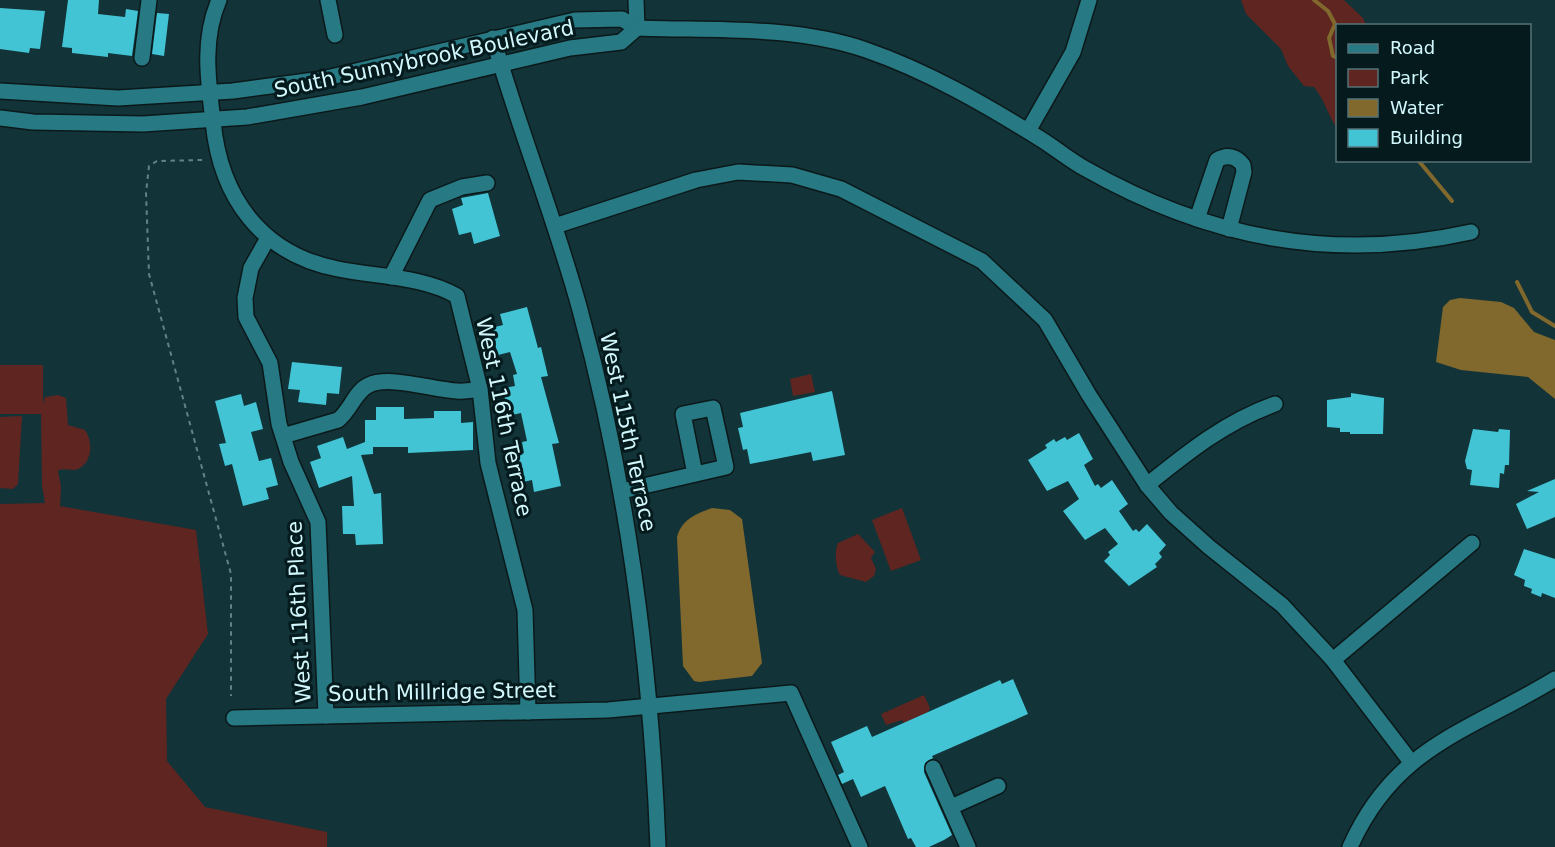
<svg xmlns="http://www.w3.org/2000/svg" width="1555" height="847" viewBox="0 0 1555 847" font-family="'DejaVu Sans',sans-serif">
<rect width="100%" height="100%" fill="#123338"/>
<!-- green -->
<g fill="#5f2520">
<path d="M1241,0H1344L1363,18L1366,25L1338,26L1337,128C1327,114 1325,100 1314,87L1304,86L1288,66L1281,49L1246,14Z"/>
<path d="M0,365H43V404L45,397L58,395L66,398L68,425L85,430C93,441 93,462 78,469C71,472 65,467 58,471L61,486L60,506L196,530L208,634L166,699L167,761L205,807L327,832V847H0V504L45,503L42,486L41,414H0Z"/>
<polygon points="811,374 815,392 793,396 790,379"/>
<polygon points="22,416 18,484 13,489 0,488 0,417"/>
<polygon points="902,508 921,560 891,571 872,520"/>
<path d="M858,534L875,552L871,558L876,569L874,576L866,582L840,575C836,568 834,551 838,543Z"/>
<polygon points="924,695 930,708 928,712 904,723 902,720 886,725 881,714"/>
</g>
<!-- water -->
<g fill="#81682d">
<polygon points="1460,298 1501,302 1514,308 1534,332 1555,340 1555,399 1528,377 1461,370 1436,362 1443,307 1450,300"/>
<path d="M712,508L730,510L742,519L762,663L752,676L699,682L694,681L683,666L677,537C682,519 696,514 712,508Z"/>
</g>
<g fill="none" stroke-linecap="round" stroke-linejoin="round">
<!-- stream -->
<g stroke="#81682d" stroke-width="4">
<polyline points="1314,0 1328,11 1335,24 1329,38 1333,56 1338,58"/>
<polyline points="1418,160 1452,201"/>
<polyline points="1517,282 1532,312 1555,326"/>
</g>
</g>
<!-- building -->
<g fill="#43c4d4">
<polygon points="68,0 99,0 98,14 125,17 126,9 138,11 132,56 108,53 108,57 72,53 72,48 62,47"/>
<polygon points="0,8 45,11 40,49 30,48 29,53 0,49"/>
<polygon points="157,13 169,14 164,56 152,54"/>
<polygon points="488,193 500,236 474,244 471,232 459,235 452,209 463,205 461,198"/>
<polygon points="527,307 538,348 541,347 548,376 541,377 559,443 552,444 561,486 534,492 532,480 519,483 512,456 524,453 522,442 527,441 521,413 508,416 503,388 515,386 513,375 517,374 510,352 498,355 491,328 503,325 500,314"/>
<polygon points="292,362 342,367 339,394 327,393 326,405 298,402 300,390 288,389"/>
<polygon points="832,391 845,455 813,461 811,452 750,464 747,449 743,450 738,428 743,427 740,413"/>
<polygon points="1351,393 1384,398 1383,434 1350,434 1350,432 1340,432 1340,428 1327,427 1327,400 1351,397"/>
<polygon points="241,394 244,406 256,402 263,429 251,432 259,461 271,458 278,485 266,488 269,499 243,506 232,464 225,466 219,444 226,443 215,401"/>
<polygon points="376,407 404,407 404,419 434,418 434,411 461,411 461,423 473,422 473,450 408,453 408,447 373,447 373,454 361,455 374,494 381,493 383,544 356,545 355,534 343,534 342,506 354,506 352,476 319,488 310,462 321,458 317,446 343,437 347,449 365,442 365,420 376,420"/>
<polygon points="1473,429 1498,432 1499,429 1510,430 1509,465 1505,465 1504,474 1500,473 1499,488 1470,485 1472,470 1467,469 1465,461"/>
<polygon points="1079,433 1093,459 1084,465 1095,486 1098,484 1101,488 1112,480 1128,504 1119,511 1133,531 1136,529 1139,532 1147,524 1166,545 1159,553 1162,557 1155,564 1157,567 1129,586 1104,561 1110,555 1108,552 1118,544 1105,528 1085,540 1063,511 1079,499 1068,481 1047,491 1028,460 1047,448 1045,445 1054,439 1056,442 1065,437 1067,440"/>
<polygon points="1555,479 1555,517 1527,529 1516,504 1539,492 1527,491"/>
<polygon points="1524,549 1555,559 1555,598 1542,593 1541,597 1531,593 1532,589 1524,586 1525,580 1514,575"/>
<polygon points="1013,679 1028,714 932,756 933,758 925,763 924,772 952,835 944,840 929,847 916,847 911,838 908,839 885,786 861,797 853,779 842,784 838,775 844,772 831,742 867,726 872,737 1000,680 1002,684"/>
</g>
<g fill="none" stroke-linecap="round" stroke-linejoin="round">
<defs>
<g id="minor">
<path d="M219,0C202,39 208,80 213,121C220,197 261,254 338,269C377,277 422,276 457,296L480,389L488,463L525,610L528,712"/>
<polyline points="328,0 335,35"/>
<polyline points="636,0 637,28"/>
<path d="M493,38C519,129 555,218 580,310C628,486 651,665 658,847"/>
<polyline points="142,58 149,0"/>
<path d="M0,91L118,98L233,91L322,79L575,20L622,19L637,28C712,31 793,25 866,50C927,71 984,104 1039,138C1054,147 1068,159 1084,168C1207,238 1332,263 1471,232"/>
<polyline points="0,118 33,122 143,124 247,117 362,97 570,48 621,42 637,28"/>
<polyline points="1028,131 1073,52 1089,0"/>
<path d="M1197,219L1217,160C1227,154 1236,156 1243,165L1244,172L1229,229"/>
<polyline points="555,226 696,180 738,172 792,175 841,189 982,261 1045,320 1089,395 1147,485 1171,513 1209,547 1282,605 1333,660 1411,762"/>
<polyline points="268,238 251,268 245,298 246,317 270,363 279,424 291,462 318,522 326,716"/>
<polyline points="391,277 430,200 462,187 487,183"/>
<path d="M283,436L338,420C351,410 355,391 369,385C389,375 434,390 457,391C464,392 473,390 480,389"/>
<path d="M1147,485C1188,452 1225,422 1275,404"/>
<polyline points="622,491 726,467 713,408 683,414 695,474"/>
<polyline points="1333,660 1472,543"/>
<polyline points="234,718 608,710 791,693 860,847"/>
<polyline points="933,768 968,847"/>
<polyline points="951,807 998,786"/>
<path d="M1350,847C1395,746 1468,732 1555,679"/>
</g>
</defs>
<!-- minor casing -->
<use href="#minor" stroke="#0b191a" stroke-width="18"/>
<!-- path -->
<polyline stroke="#608388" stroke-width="2" stroke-dasharray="4.5 4.5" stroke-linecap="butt" points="202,160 157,161 149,166 146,193 149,274 231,574 231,696"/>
<!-- minor -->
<use href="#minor" stroke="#277983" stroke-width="15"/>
</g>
<g text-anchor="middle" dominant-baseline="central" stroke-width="6" stroke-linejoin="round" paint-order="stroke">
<!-- street labels -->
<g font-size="21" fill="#d2f8fd" stroke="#041a1d">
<text transform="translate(424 59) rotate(-12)">South Sunnybrook Boulevard</text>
<text transform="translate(504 417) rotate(78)">West 116th Terrace</text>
<text transform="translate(628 432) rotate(78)">West 115th Terrace</text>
<text transform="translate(299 612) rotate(-93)">West 116th Place</text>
<text transform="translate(442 692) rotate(-1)">South Millridge Street</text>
</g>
</g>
<!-- legend -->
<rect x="1336" y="24" width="195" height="138" fill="#041a1d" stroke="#567377" stroke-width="1.5"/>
<rect x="1348" y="44" width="30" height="9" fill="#277983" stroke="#567377" stroke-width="1.5"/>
<text x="1390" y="54" font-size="18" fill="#d2f8fd">Road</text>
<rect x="1348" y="69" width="30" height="18" fill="#5f2520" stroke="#567377" stroke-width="1.5"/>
<text x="1390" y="84" font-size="18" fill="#d2f8fd">Park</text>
<rect x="1348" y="99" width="30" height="18" fill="#81682d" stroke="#567377" stroke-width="1.5"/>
<text x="1390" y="114" font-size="18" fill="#d2f8fd">Water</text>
<rect x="1348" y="129" width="30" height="18" fill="#43c4d4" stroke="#567377" stroke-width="1.5"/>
<text x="1390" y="144" font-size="18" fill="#d2f8fd">Building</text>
</svg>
